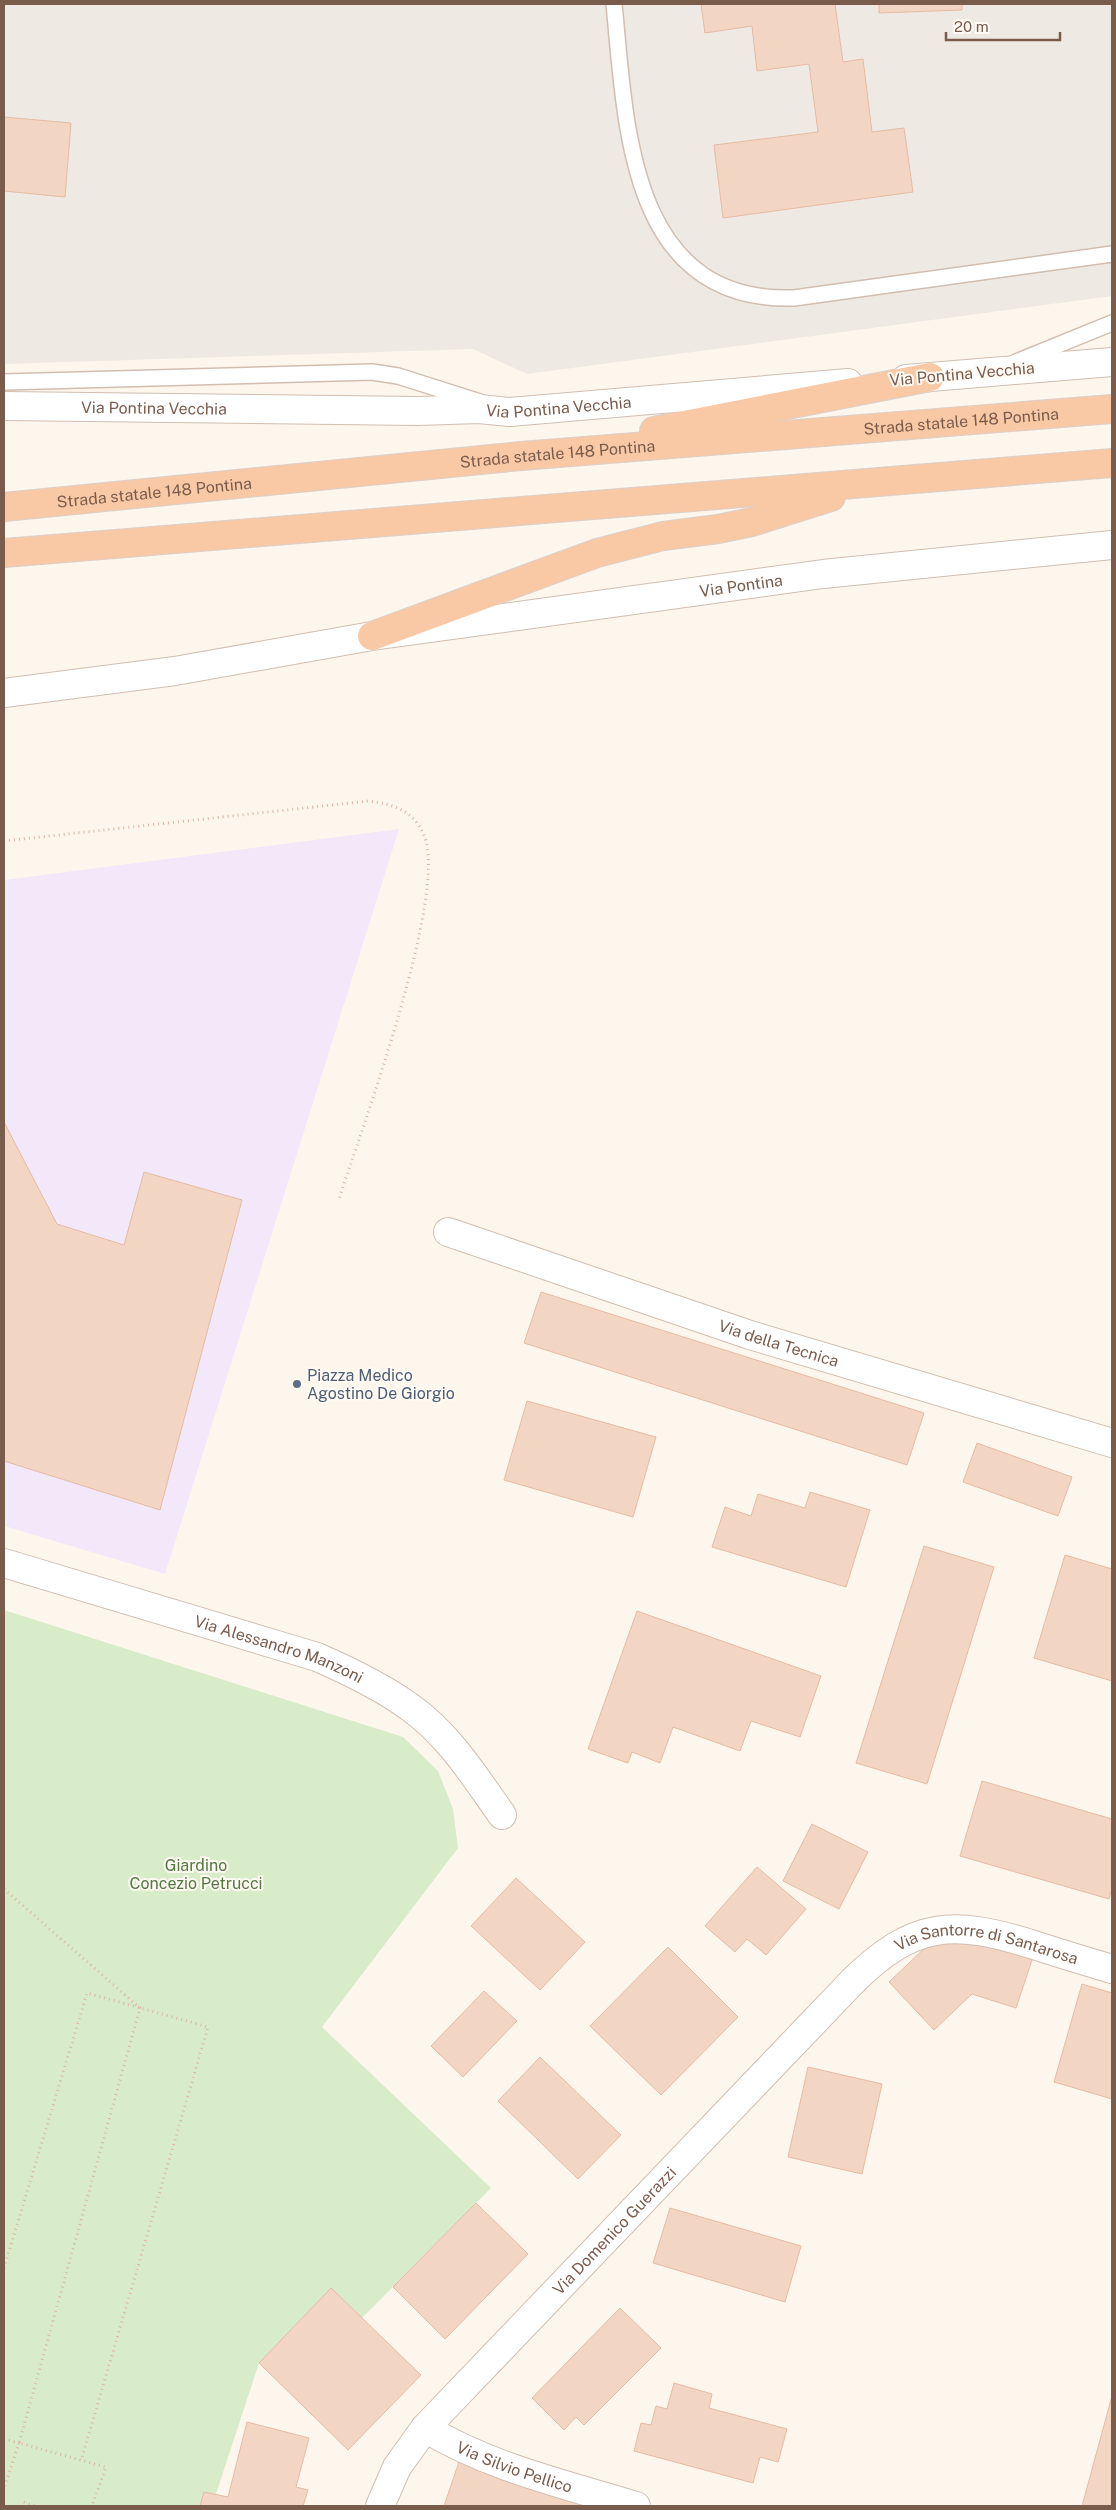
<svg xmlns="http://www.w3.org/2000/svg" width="1116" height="2510" viewBox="0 0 1116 2510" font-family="'Public Sans',sans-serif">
<rect width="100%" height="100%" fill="#fdf6ec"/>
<!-- industrial -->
<polygon fill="#efe9e4" points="4,4 1112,4 1112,296 527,374 473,349 4,364"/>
<!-- education -->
<polygon fill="#f3e8fa" points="399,829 165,1574 4,1526 4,880"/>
<!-- green -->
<polygon fill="#d8ecc9" points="4,1610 403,1737 438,1771 453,1809 458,1848 322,2027 491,2188 362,2318 331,2288 259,2363 212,2506 4,2505"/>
<!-- building -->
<g fill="#f3d5c3" stroke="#e6bba3">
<polygon points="701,4 835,4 843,62 863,59 872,132 904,128 913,192 723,218 714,145 818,132 809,64 757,71 752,26 705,33"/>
<polygon points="879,4 962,4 962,10 879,13"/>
<polygon points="4,117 71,123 65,197 4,191"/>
<polygon points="4,1122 57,1224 124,1245 144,1172 242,1200 160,1510 4,1461"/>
<polygon points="541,1292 924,1413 907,1465 524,1343"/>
<polygon points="527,1401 656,1437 633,1517 504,1480"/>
<polygon points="977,1443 1072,1477 1058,1516 963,1482"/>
<polygon points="810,1492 870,1510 846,1587 712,1547 725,1507 751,1516 758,1494 805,1508"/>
<polygon points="924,1546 994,1567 927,1784 856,1763"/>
<polygon points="1065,1555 1112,1569 1112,1681 1034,1658"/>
<polygon points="637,1611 821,1676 800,1737 751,1721 740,1751 673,1727 660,1763 632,1752 628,1763 588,1749"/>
<polygon points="982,1781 1112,1819 1112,1888 1109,1899 960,1856"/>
<polygon points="812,1824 868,1852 839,1909 783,1881"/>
<polygon points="757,1867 806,1909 766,1955 747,1939 735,1952 705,1926"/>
<polygon points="516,1878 585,1942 540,1990 471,1926"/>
<polygon points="974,1937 1033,1957 1016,2008 972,1994 934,2030 889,1982 928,1945"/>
<polygon points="668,1947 738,2017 661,2095 590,2026"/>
<polygon points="1082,1984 1112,1993 1112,2099 1054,2082"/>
<polygon points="484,1991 517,2021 463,2077 431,2046"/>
<polygon points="540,2057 621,2135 578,2179 498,2101"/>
<polygon points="808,2067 882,2084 862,2174 788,2157"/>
<polygon points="476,2203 528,2254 445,2339 393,2287"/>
<polygon points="670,2208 801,2246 785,2302 653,2263"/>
<polygon points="331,2288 421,2375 348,2450 259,2363"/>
<polygon points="620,2308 661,2348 584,2425 576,2417 564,2430 532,2398"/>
<polygon points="674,2383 712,2394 709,2408 787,2429 778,2462 760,2457 753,2483 634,2451 641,2423 651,2425 656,2406 667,2409"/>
<polygon points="1112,2396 1112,2506 1082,2506"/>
<polygon points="247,2422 309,2438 296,2487 308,2490 303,2506 200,2506 204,2492 228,2497"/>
<polygon points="459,2462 592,2506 444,2506"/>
</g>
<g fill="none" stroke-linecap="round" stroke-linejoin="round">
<defs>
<g id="service">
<path d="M614,4C626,124 628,303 794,298L1112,254"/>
<polyline points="1016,362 1112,323"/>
<polyline points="4,382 372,372 398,376 480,402"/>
</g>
<g id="minor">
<path id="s1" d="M448,1232L750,1335L1112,1443"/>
<path id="s2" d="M4,1563L317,1657C349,1671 383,1687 411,1708C449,1735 475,1777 502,1815"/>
<path id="s3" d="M425,2428C489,2467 564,2484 636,2506"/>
<path id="s4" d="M380,2506L397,2467L425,2428L853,1981C914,1921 953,1920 1031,1944C1058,1953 1085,1961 1112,1969"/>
</g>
<g id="tertiary">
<polyline points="906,379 1112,362"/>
<path id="s5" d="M4,406L418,411L479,409L510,412L848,383"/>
<path id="s6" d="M4,693L175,671L372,636L823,574L1112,545"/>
</g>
<g id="trunk">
<polyline points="654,431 930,377"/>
<path id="s7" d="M4,507L521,456L1112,409"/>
<polyline points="4,553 1112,463"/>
<polyline points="372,636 597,553 663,536 718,529 752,522 831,497"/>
</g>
</defs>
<!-- service casing -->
<use href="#service" stroke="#d1beb0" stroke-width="18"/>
<!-- minor casing -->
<use href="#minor" stroke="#d1beb0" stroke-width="30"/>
<!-- tertiary casing -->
<use href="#tertiary" stroke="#d1beb0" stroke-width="30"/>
<!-- trunk casing -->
<use href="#trunk" stroke="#dad1cd" stroke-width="30"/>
<!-- path -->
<g stroke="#d9b8a5" stroke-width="3" stroke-dasharray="1 4" stroke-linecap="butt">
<path d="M4,841L368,801C393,804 413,810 424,835C449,894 361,1131 339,1199"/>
<polyline points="4,1889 140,2008 19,2443 106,2467 92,2506"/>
<polyline points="4,2268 87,1993 208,2027 81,2461"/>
<polyline points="4,2439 19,2443 4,2488"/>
<polyline points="22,2506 23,2502 36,2506"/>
</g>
<!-- service -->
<use href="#service" stroke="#fff" stroke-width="15"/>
<!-- minor -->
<use href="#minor" stroke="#fff" stroke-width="28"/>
<!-- tertiary -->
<use href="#tertiary" stroke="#fff" stroke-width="28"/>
<!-- trunk -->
<use href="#trunk" stroke="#f9c8a4" stroke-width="28"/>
</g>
<!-- markers -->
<circle fill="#5c6f8a" stroke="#fffaf3" stroke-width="2" cx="297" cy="1384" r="5"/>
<g text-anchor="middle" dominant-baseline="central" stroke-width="4" stroke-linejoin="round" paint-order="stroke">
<!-- street labels -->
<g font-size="16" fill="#7a5c4d" stroke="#fffaf3">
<text transform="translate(962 374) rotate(-5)">Via Pontina Vecchia</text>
<text stroke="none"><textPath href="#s5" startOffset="555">Via Pontina Vecchia</textPath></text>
<text stroke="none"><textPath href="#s5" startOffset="150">Via Pontina Vecchia</textPath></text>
<text stroke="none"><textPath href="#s7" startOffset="961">Strada statale 148 Pontina</textPath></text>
<text stroke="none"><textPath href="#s7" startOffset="556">Strada statale 148 Pontina</textPath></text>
<text stroke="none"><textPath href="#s7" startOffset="151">Strada statale 148 Pontina</textPath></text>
<text stroke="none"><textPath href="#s6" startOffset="745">Via Pontina</textPath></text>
<text stroke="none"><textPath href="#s1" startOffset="349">Via della Tecnica</textPath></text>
<text stroke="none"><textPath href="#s2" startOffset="288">Via Alessandro Manzoni</textPath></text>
<text stroke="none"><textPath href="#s4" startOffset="859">Via Santorre di Santarosa</textPath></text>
<text stroke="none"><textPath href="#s4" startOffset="364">Via Domenico Guerazzi</textPath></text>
<text stroke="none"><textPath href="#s3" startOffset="98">Via Silvio Pellico</textPath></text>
</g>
<!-- service labels -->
<g font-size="16" fill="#4e5e75" stroke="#fffaf3" text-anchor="start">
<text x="307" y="1375">Piazza Medico<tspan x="307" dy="18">Agostino De Giorgio</tspan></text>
</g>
<!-- park labels -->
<g font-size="16" fill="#537a41" stroke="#fffaf3">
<text x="196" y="1865">Giardino<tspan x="196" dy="18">Concezio Petrucci</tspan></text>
</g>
</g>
<!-- border -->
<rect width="1116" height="2510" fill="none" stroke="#7a5c4d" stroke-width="10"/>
<!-- scale -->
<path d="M946 32v8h114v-8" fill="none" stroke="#7a5c4d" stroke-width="2.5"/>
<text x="954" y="32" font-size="15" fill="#7a5c4d" stroke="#fffaf3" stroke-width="4" paint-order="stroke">20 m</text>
</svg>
